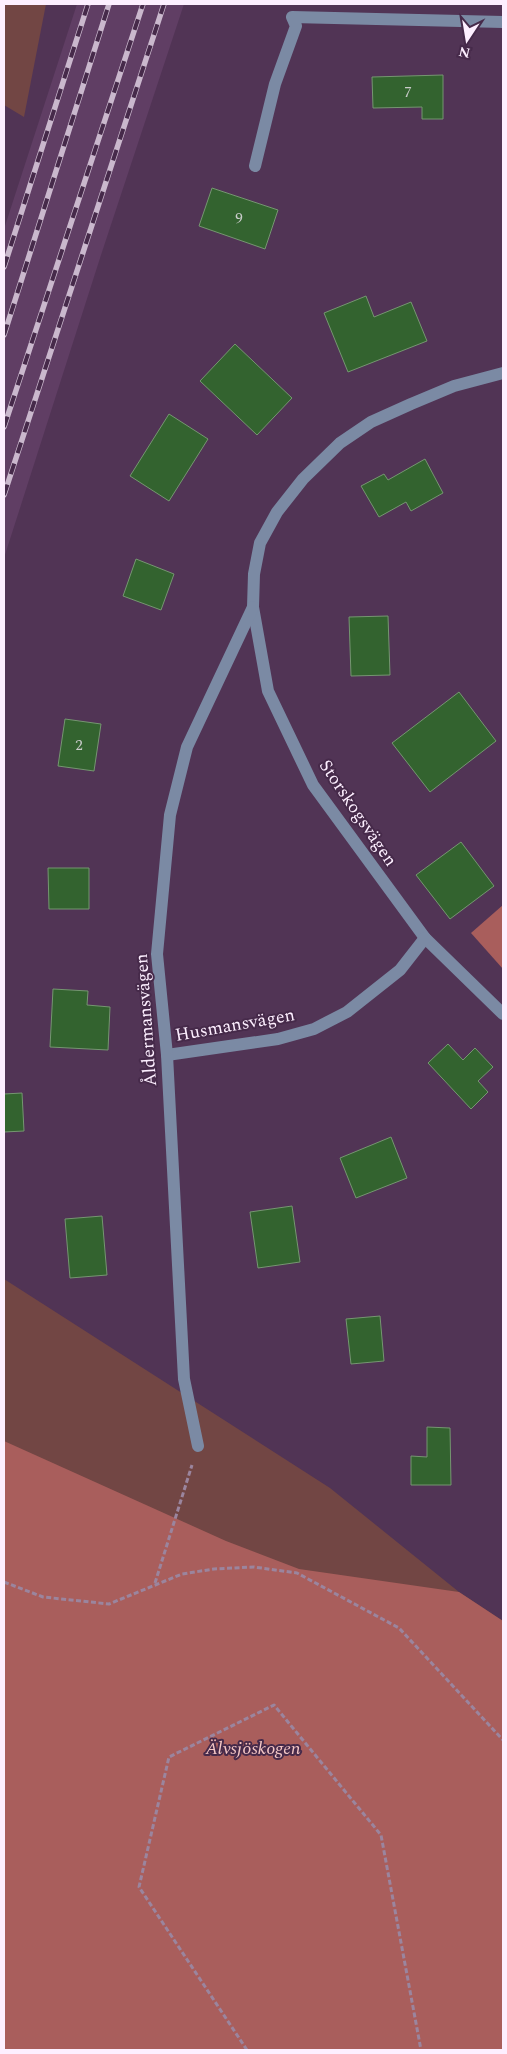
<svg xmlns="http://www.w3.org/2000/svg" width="507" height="2054" viewBox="0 0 507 2054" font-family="Spectral,serif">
<rect width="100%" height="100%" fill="#513455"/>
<!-- built -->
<polygon fill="#603e64" points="77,4 184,4 101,255 4,558 4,229"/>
<!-- green -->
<g fill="#724644">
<polygon points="4,4 46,4 24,117 4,105"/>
<polygon points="4,1279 330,1488 459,1592 503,1621 503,2050 4,2050"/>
</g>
<!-- forest -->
<g fill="#a95e5c">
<polygon points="503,905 503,969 471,933"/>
<polygon points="4,1441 226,1541 299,1569 459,1592 503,1621 503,2050 4,2050"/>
</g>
<!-- building -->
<g fill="#33632f" stroke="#759671">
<polygon points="443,75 443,119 422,119 422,107 373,108 372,77"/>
<polygon points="212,188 278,210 265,249 199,226"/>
<polygon points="366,296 374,317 411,302 427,341 348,372 324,313"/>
<polygon points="235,344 292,398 257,435 200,381"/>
<polygon points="169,414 208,439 169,501 130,476"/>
<polygon points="425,459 443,493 411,511 406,502 379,517 361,486 384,474 388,480"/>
<polygon points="136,559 174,574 161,610 123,596"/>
<polygon points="388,616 390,675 351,676 349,617"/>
<polygon points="459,692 496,741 430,792 392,743"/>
<polygon points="65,719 101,724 94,771 58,766"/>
<polygon points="461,842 494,886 450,919 416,875"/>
<polygon points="48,868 89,868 89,909 49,909"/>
<polygon points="53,989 88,991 87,1005 110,1007 108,1050 50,1047"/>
<polygon points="448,1044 463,1060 475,1048 493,1067 478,1081 488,1092 471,1109 428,1063"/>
<polygon points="22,1093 24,1131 4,1132 4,1094"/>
<polygon points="391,1137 407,1178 356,1198 340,1158"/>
<polygon points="292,1206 300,1262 258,1268 250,1212"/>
<polygon points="102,1216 107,1275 70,1278 65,1219"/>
<polygon points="380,1316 384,1361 351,1364 346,1319"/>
<polygon points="427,1427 450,1428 451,1485 411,1485 411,1456 427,1457"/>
</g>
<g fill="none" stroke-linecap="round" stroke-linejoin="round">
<!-- path -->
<g stroke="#9b859e" stroke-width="3" stroke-dasharray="5 2.5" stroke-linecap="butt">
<polyline points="4,1582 43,1597 109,1604 182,1574 214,1569 254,1567 297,1573 399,1628 503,1740"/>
<polyline points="155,1583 192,1465"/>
<polyline points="247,2050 139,1887 169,1757 274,1705 381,1835 421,2050"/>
</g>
<!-- minor -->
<g stroke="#7b8aa4" stroke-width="12">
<polyline points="255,166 275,84 296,26 292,17 503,22"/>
<polyline points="503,373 454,386 411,404 371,422 340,443 303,479 277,512 260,543 254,574 253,607 268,691 313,785 425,938 503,1014"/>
<polyline points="167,1055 278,1039 314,1029 347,1012 400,970 425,938"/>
<polyline points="198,1446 184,1379 167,1055 157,954 170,815 187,747 253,607"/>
</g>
<defs>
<g id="rail">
<polyline points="4,267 88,4"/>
<polyline points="4,335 109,4"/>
<polyline points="4,427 143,4"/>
<polyline points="4,495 164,4"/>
</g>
</defs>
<!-- rail casing -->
<use href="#rail" stroke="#cab8cd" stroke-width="5.5"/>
<!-- rail -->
<use href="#rail" stroke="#462a4a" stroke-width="4" stroke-dasharray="11" stroke-linecap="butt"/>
</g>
<g text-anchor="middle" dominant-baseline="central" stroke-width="4" stroke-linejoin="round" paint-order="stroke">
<!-- number labels -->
<g font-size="15" fill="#cacccb">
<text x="408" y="92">7</text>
<text x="239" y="218">9</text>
<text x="79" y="745">2</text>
</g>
<!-- street labels -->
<g font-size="18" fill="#fdefff" stroke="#462a4a">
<text transform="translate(358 813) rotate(56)">Storskogsvägen</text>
<text transform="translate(146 1020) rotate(-94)">Åldermansvägen</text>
<text transform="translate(235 1025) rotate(-10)">Husmansvägen</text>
</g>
<!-- park labels -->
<g font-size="18" font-style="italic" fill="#f5c8c6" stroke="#462a4a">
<text x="253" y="1748">Älvsjöskogen</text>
</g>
</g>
<!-- border -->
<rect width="507" height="2054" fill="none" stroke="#fdefff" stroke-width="10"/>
<!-- north arrow -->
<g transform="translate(467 40) rotate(192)" stroke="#462a4a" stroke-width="4" paint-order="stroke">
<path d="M0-4L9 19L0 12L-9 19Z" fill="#fdefff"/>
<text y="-8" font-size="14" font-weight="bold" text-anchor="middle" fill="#fdefff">N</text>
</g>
</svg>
